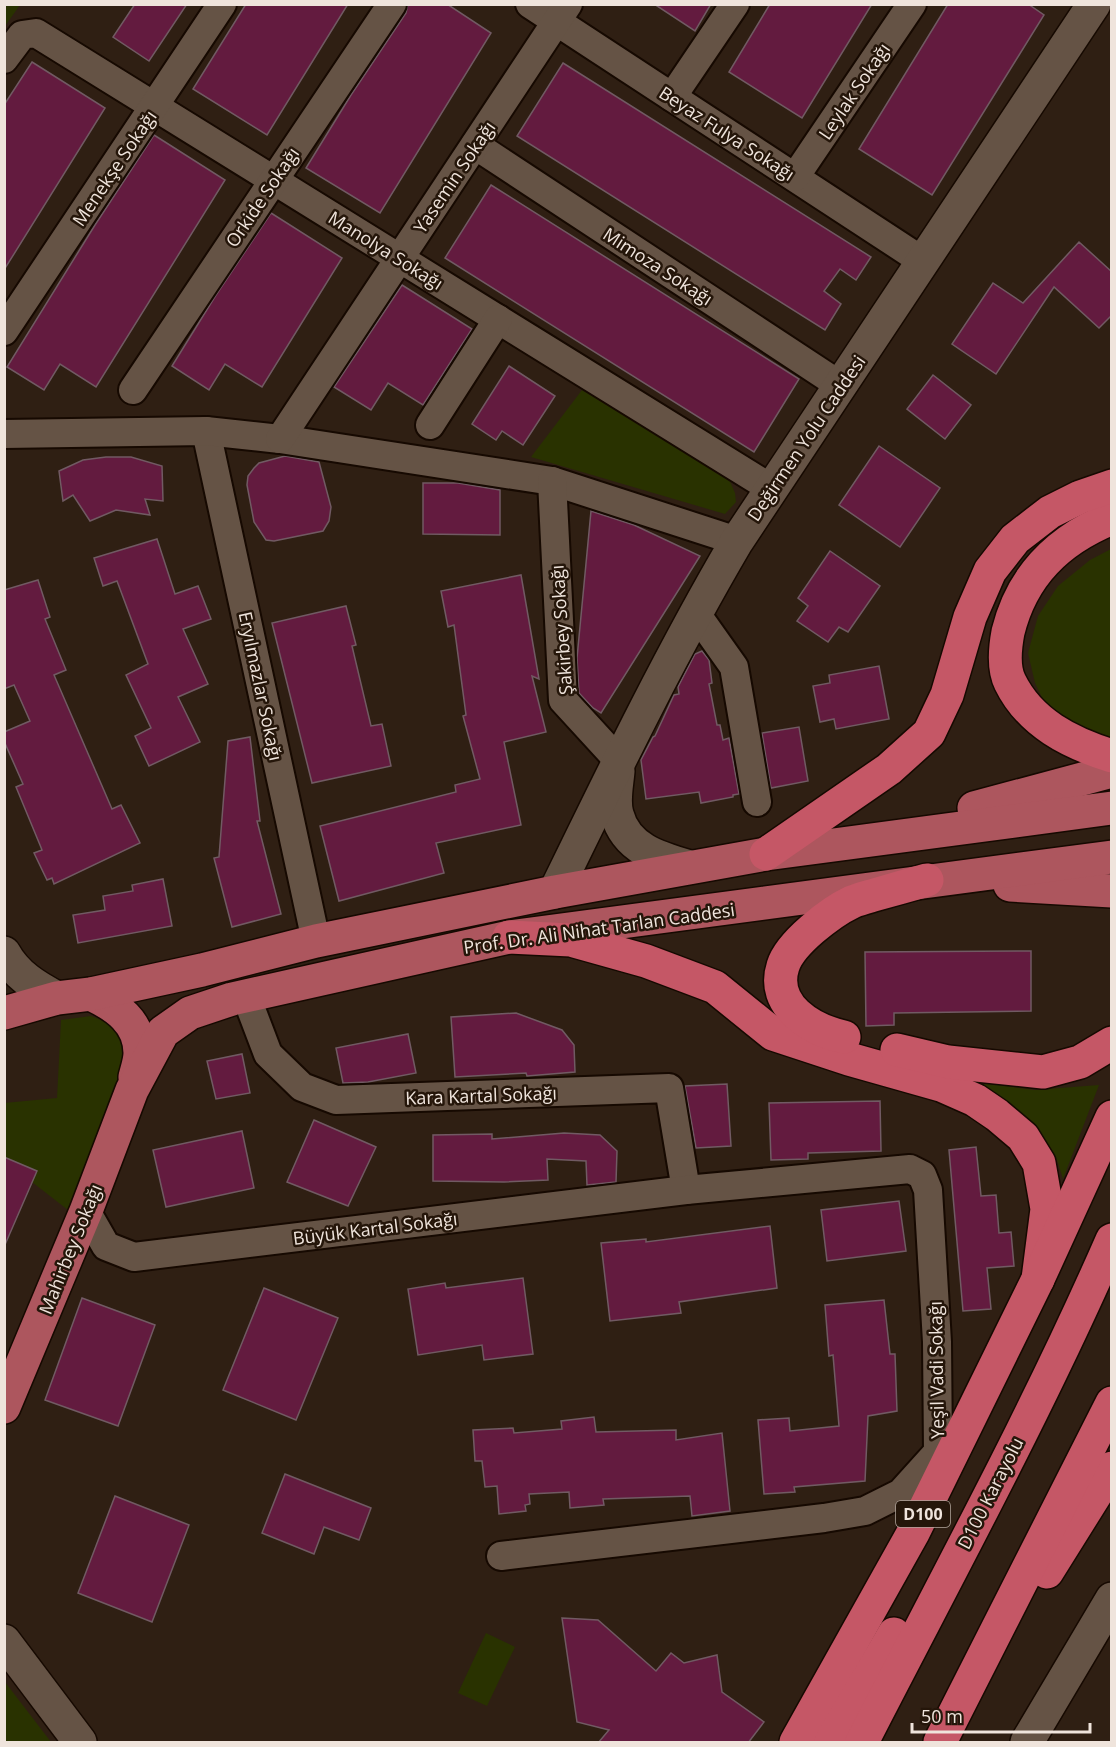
<svg xmlns="http://www.w3.org/2000/svg" width="1116" height="1747" viewBox="0 0 1116 1747" font-family="'Open Sans',sans-serif">
<rect width="100%" height="100%" fill="#2f1f13"/>
<!-- green -->
<g fill="#293200">
<polygon points="5,4 20,5 5,26 4,5"/>
<polygon points="582,390 728,477 735,493 736,502 725,514 531,457"/>
<polygon points="1111,549 1111,739 1070,726 1046,706 1035,683 1028,653 1038,616 1058,586 1090,560"/>
<polygon points="91,1016 109,1023 124,1043 128,1068 68,1210 5,1161 4,1103 57,1098 61,1020"/>
<polygon points="963,1080 1034,1090 1099,1085 1063,1179 1056,1157 1038,1134"/>
<polygon points="486,1633 515,1647 487,1706 458,1693"/>
<polygon points="5,1682 51,1742 5,1742"/>
</g>
<!-- building -->
<g fill="#631b3f" stroke="#715a63" stroke-width="1.5">
<polygon points="135,4 187,4 149,61 113,37"/>
<polygon points="246,4 348,4 267,135 193,89"/>
<polygon points="408,4 447,4 491,33 380,213 306,168 351,95 406,13"/>
<polygon points="654,4 711,4 695,31"/>
<polygon points="770,4 872,4 802,118 729,72"/>
<polygon points="948,4 1028,4 1044,15 932,195 859,149"/>
<polygon points="32,62 105,108 4,270 4,105"/>
<polygon points="563,63 871,257 856,280 840,269 824,291 841,304 825,330 517,136"/>
<polygon points="154,135 225,180 96,387 60,364 44,390 7,367 95,225"/>
<polygon points="491,185 799,379 754,452 445,258"/>
<polygon points="271,213 342,258 262,387 225,364 209,390 172,366 216,295"/>
<polygon points="1079,242 1112,272 1112,315 1099,328 1054,287 996,374 952,344 993,283 1023,303"/>
<polygon points="402,285 472,329 423,405 388,383 371,410 334,387"/>
<polygon points="509,366 555,396 523,445 502,431 496,440 472,424"/>
<polygon points="933,375 971,405 945,439 907,409"/>
<polygon points="879,446 940,488 900,547 839,505"/>
<polygon points="285,456 319,462 331,507 329,521 323,531 274,541 266,540 254,522 247,485 248,476 254,468 259,463"/>
<polygon points="106,457 131,457 162,466 163,501 145,499 150,515 116,510 90,521 73,495 63,501 59,471 83,460"/>
<polygon points="423,483 458,483 500,490 500,535 423,534"/>
<polygon points="591,511 634,525 700,556 601,713 593,708 579,693 577,658"/>
<polygon points="157,539 175,594 198,586 211,619 183,629 208,684 178,697 200,742 149,766 135,736 151,728 126,675 148,664 117,581 103,586 94,558"/>
<polygon points="830,551 880,586 848,632 839,627 828,642 797,621 808,606 798,598"/>
<polygon points="521,575 539,679 532,676 546,732 504,742 521,825 436,843 444,873 339,901 320,826 456,792 455,785 480,779 463,716 466,715 454,625 448,627 441,591"/>
<polygon points="38,580 50,617 45,619 66,670 54,675 112,809 121,805 140,843 54,884 52,878 47,880 34,853 42,850 40,845 16,787 23,784 4,741 4,732 30,721 14,685 4,689 4,590"/>
<polygon points="346,606 356,645 352,646 371,726 382,724 391,766 312,783 272,623"/>
<polygon points="702,651 709,660 712,683 709,684 717,725 720,725 723,740 729,738 739,794 733,795 733,797 701,803 699,792 646,799 641,760 653,737 655,736 674,695 679,694 678,687 695,654"/>
<polygon points="879,666 889,719 836,729 834,719 820,722 813,686 830,683 829,675"/>
<polygon points="799,727 808,781 771,788 762,733"/>
<polygon points="250,737 260,821 257,821 281,914 232,927 214,858 219,857 228,741"/>
<polygon points="163,879 172,926 78,943 73,915 105,910 103,896 133,891 132,885"/>
<polygon points="1031,951 1031,1011 894,1013 894,1025 866,1026 865,952"/>
<polygon points="516,1013 562,1030 574,1045 575,1072 527,1076 526,1073 455,1077 451,1017"/>
<polygon points="408,1034 416,1073 368,1082 343,1083 336,1048"/>
<polygon points="242,1054 250,1093 216,1099 207,1061"/>
<polygon points="727,1084 731,1146 696,1148 685,1086"/>
<polygon points="880,1101 881,1151 808,1153 808,1159 771,1160 769,1103"/>
<polygon points="314,1120 376,1147 348,1206 287,1182"/>
<polygon points="242,1131 254,1188 166,1207 153,1150"/>
<polygon points="564,1133 600,1135 617,1151 616,1182 587,1185 586,1161 547,1159 548,1180 504,1182 433,1181 433,1135 492,1134 492,1139"/>
<polygon points="976,1147 981,1196 996,1195 999,1233 1011,1232 1014,1266 987,1268 991,1309 963,1311 949,1150"/>
<polygon points="4,1157 37,1171 4,1247"/>
<polygon points="899,1201 906,1251 827,1261 821,1210"/>
<polygon points="770,1226 777,1288 679,1302 681,1313 610,1321 601,1243 646,1239 646,1242"/>
<polygon points="523,1278 533,1354 484,1360 482,1345 418,1355 408,1289 445,1283 446,1288"/>
<polygon points="264,1288 338,1318 296,1420 223,1390"/>
<polygon points="82,1298 155,1325 118,1426 45,1400"/>
<polygon points="884,1300 890,1354 895,1354 897,1411 868,1416 865,1481 794,1487 795,1492 764,1494 758,1420 789,1418 790,1431 839,1426 833,1355 829,1356 825,1305"/>
<polygon points="594,1417 596,1432 676,1430 676,1440 722,1433 730,1511 692,1516 690,1496 603,1499 604,1505 570,1508 569,1492 529,1494 530,1504 525,1505 526,1511 499,1514 497,1486 485,1487 482,1461 475,1461 473,1430 513,1428 514,1433 562,1429 561,1421"/>
<polygon points="285,1474 371,1508 359,1540 324,1527 314,1554 262,1533"/>
<polygon points="115,1496 189,1525 152,1622 78,1593"/>
<polygon points="562,1618 598,1620 656,1671 671,1653 684,1663 717,1655 722,1692 764,1722 748,1743 598,1743 609,1730 577,1722"/>
</g>
<g fill="none" stroke-linecap="round" stroke-linejoin="round">
<defs>
<g id="minor">
<polyline points="530,4 924,262"/>
<polyline points="4,59 22,35 36,33 772,489"/>
<polyline points="672,97 735,4"/>
<polyline points="475,145 841,386"/>
<polyline points="795,177 912,4"/>
<polyline points="4,331 222,4"/>
<polyline points="133,390 392,4"/>
<polyline points="430,425 498,319"/>
<polyline points="206,431 316,941"/>
<polyline points="4,434 206,431 280,439 552,481 737,541"/>
<polyline points="280,439 568,4"/>
<polyline points="552,481 563,700 618,760"/>
<polyline points="695,612 734,667 757,802"/>
<polyline points="246,996 268,1054 302,1087 336,1100 669,1088 686,1190"/>
<polyline points="86,1211 106,1246 134,1257 686,1190 910,1169 922,1175 928,1190 937,1342 938,1452 901,1493 865,1511 824,1518 501,1556"/>
</g>
<g id="tertiary">
<path d="M618,771C617,784 613,801 617,814C626,849 659,858 690,867"/>
<path d="M555,892C613,773 670,655 737,541L1094,4"/>
<path d="M4,953C16,975 36,987 57,998"/>
<polyline points="4,1641 80,1742"/>
</g>
<polyline id="secondary" points="1027,1742 1112,1599"/>
<g id="primary">
<polyline points="974,808 1112,771"/>
<polyline points="1010,885 1112,891"/>
<path d="M91,994C116,1006 140,1022 140,1053C140,1061 137,1069 135,1077"/>
<polyline points="4,1013 57,998 91,994 202,970 316,941 555,892 766,854 1112,808"/>
<polyline points="4,1407 86,1211 132,1090 163,1032 190,1013 232,999 509,937 1112,857"/>
</g>
<g id="trunk">
<path d="M1112,518C1058,540 1022,575 1008,632C1005,648 1003,668 1010,682C1030,723 1070,743 1112,756"/>
<polyline points="766,854 889,769 929,733 947,695 970,617 990,571 1015,539 1050,512 1080,497 1112,486"/>
<polyline points="509,937 571,940 646,961 715,987 773,1034 849,1059 941,1085 975,1100 997,1115 1023,1137 1039,1163 1047,1209 1038,1279"/>
<path d="M844,1037C812,1030 770,1006 783,966C790,943 831,912 852,902C859,899 867,897 874,895C892,890 909,885 927,880"/>
<polyline points="897,1050 948,1062 1043,1072 1080,1062 1112,1043"/>
<polyline points="1047,1572 1112,1468"/>
<polyline points="796,1742 913,1533 1038,1279 1112,1117"/>
<polyline points="831,1742 894,1634"/>
<path d="M862,1742C947,1576 1037,1412 1112,1240"/>
<polyline points="940,1742 1112,1403"/>
</g>
</defs>
<!-- minor casing -->
<use href="#minor" stroke="#160901" stroke-width="32"/>
<!-- tertiary casing -->
<use href="#tertiary" stroke="#160901" stroke-width="36"/>
<!-- secondary casing -->
<use href="#secondary" stroke="#160901" stroke-width="36"/>
<!-- primary casing -->
<use href="#primary" stroke="#160901" stroke-width="36"/>
<!-- trunk casing -->
<use href="#trunk" stroke="#160901" stroke-width="36"/>
<!-- minor -->
<use href="#minor" stroke="#655345" stroke-width="28"/>
<!-- tertiary -->
<use href="#tertiary" stroke="#655345" stroke-width="33"/>
<!-- secondary -->
<use href="#secondary" stroke="#655345" stroke-width="33"/>
<!-- primary -->
<use href="#primary" stroke="#ad565e" stroke-width="33"/>
<!-- trunk -->
<use href="#trunk" stroke="#c55766" stroke-width="33"/>
</g>
<g text-anchor="middle" dominant-baseline="central" stroke-width="5" stroke-linejoin="round" paint-order="stroke">
<!-- shield labels -->
<rect fill="#25160a" stroke="#b2a69d" stroke-width="1.5" x="896" y="1501" width="54" height="26" rx="4.5"/>
<g font-size="16" font-weight="bold" fill="#efe4dc">
<text x="923" y="1514">D100</text>
</g>
<!-- street labels -->
<g font-size="18" fill="#efe4dc" stroke="#25160a">
<text transform="translate(854 91) rotate(-56)">Leylak Sokağı</text>
<text transform="translate(727 133) rotate(33)">Beyaz Fulya Sokağı</text>
<text transform="translate(114 168) rotate(-56)">Menekşe Sokağı</text>
<text transform="translate(454 177) rotate(-56)">Yasemin Sokağı</text>
<text transform="translate(262 197) rotate(-56)">Orkide Sokağı</text>
<text transform="translate(386 250) rotate(32)">Manolya Sokağı</text>
<text transform="translate(658 266) rotate(33)">Mimoza Sokağı</text>
<text transform="translate(806 438) rotate(-56)">Değirmen Yolu Caddesi</text>
<text transform="translate(561 630) rotate(-94)">Şakirbey Sokağı</text>
<text transform="translate(261 686) rotate(78)">Eryılmazlar Sokağı</text>
<text transform="translate(599 928) rotate(-8)">Prof. Dr. Ali Nihat Tarlan Caddesi</text>
<text transform="translate(481 1095) rotate(-2)">Kara Kartal Sokağı</text>
<text transform="translate(375 1228) rotate(-7)">Büyük Kartal Sokağı</text>
<text transform="translate(70 1249) rotate(-68)">Mahirbey Sokağı</text>
<text transform="translate(936 1370) rotate(-91)">Yeşil Vadi Sokağı</text>
<text transform="translate(990 1493) rotate(-63)">D100 Karayolu</text>
</g>
</g>
<!-- border -->
<rect width="1116" height="1747" fill="none" stroke="#efe4dc" stroke-width="12"/>
<!-- scale -->
<path d="M912 1723v9h178v-9" fill="none" stroke="#efe4dc" stroke-width="3"/>
<text x="921" y="1723" font-size="18" fill="#efe4dc" stroke="#25160a" stroke-width="4.5" paint-order="stroke">50 m</text>
</svg>
